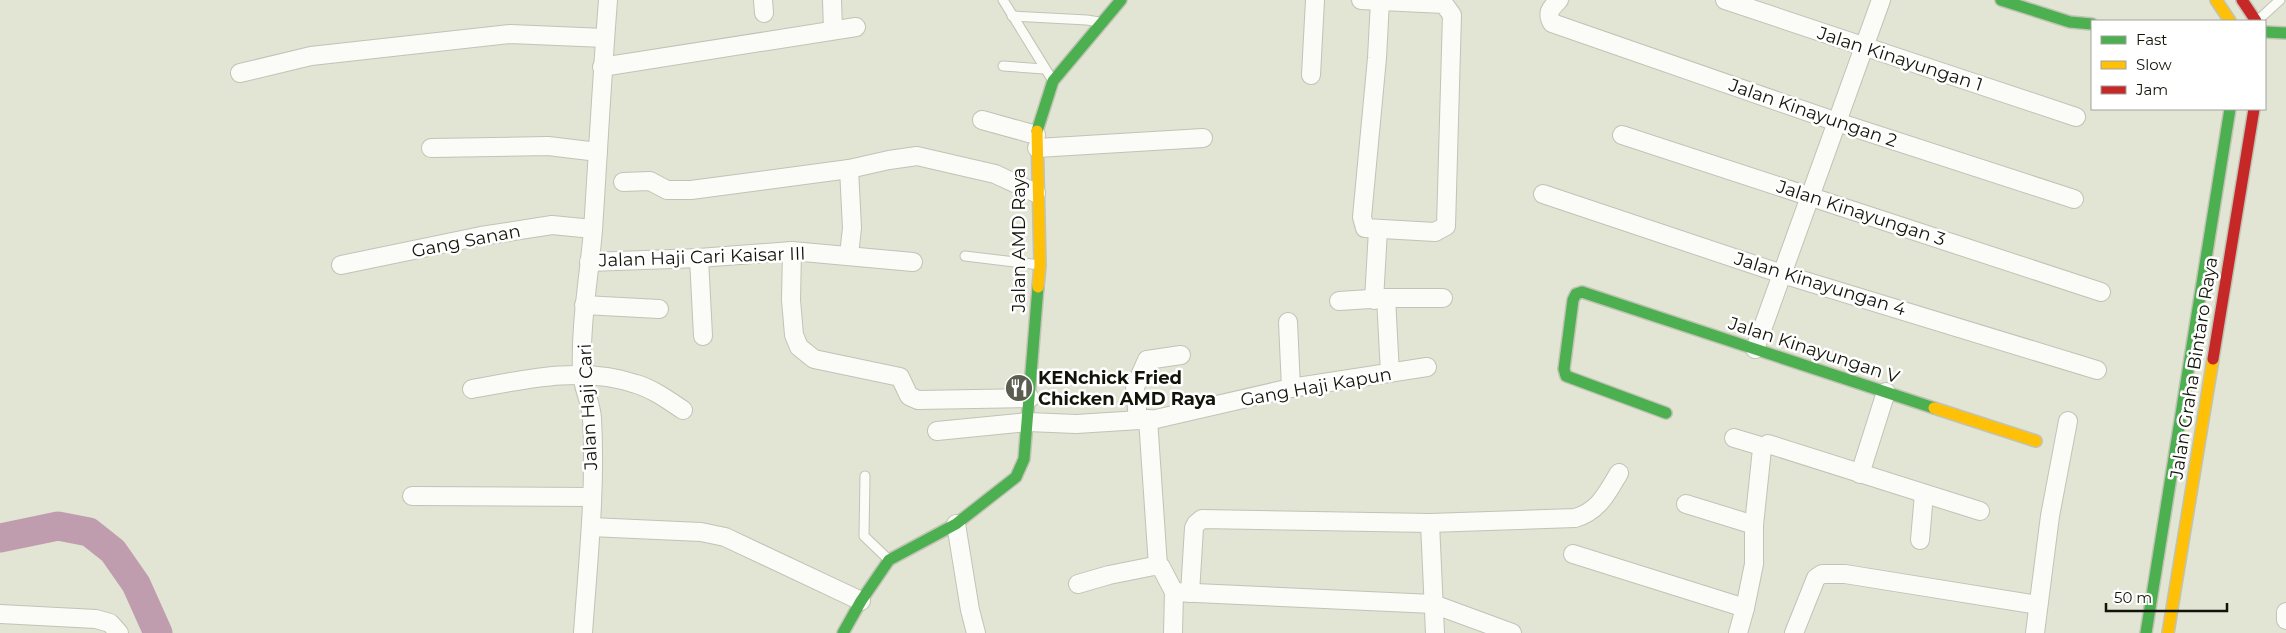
<svg xmlns="http://www.w3.org/2000/svg" width="2286" height="633" viewBox="0 0 2286 633" font-family="Montserrat,sans-serif">
<rect width="100%" height="100%" fill="#e2e5d3"/>
<g fill="none" stroke-linecap="round" stroke-linejoin="round">
<!-- river -->
<polyline stroke="#c09dae" stroke-width="29" points="0,538 58,526 89,532 113,551 136,584 158,633"/>
<defs>
<g id="lane">
<polyline points="1003,0 1053,81"/>
<polyline points="1012,16 1087,20 1099,22"/>
<polyline points="2257,21 2280,0"/>
<polyline points="1003,66 1044,69"/>
<polyline points="965,256 1040,265"/>
<polyline points="865,476 864,536 889,560"/>
</g>
<g id="street">
<polyline points="763,0 764,13"/>
<polyline points="832,0 833,30"/>
<polyline points="1361,0 1444,4 1452,15 1446,226 1435,232 1365,228 1362,217 1377,58 1380,1"/>
<path d="M1559,0C1551,8 1546,12 1552,23L1837,122L2074,199"/>
<polyline points="1725,0 2076,117"/>
<polyline points="602,67 856,27"/>
<polyline points="240,73 311,56 510,34 605,38"/>
<polyline points="1311,75 1315,0"/>
<polyline points="982,120 1036,135"/>
<polyline points="1622,135 2101,292"/>
<polyline points="431,148 548,146 598,152"/>
<polyline points="1037,148 1203,138"/>
<polyline points="849,169 852,228 849,255"/>
<polyline points="623,182 650,181 667,190 691,190 849,169 889,160 917,156 995,174 1036,193"/>
<polyline points="1543,194 1782,274 2097,370"/>
<polyline points="792,251 791,300 794,335 799,347 814,359 900,377 909,396 918,400 1030,398"/>
<polyline points="699,258 703,336"/>
<polyline points="589,262 699,258 792,251 913,262"/>
<polyline points="341,265 481,236 552,225 593,229"/>
<polyline points="1386,298 1390,373"/>
<polyline points="1374,300 1378,230"/>
<polyline points="1339,301 1386,298 1443,298"/>
<polyline points="584,305 659,309"/>
<polyline points="1288,322 1291,388"/>
<polyline points="1755,349 1881,0"/>
<path d="M472,389C526,379 583,366 636,384C653,389 668,400 683,410"/>
<polyline points="1148,419 1158,566"/>
<polyline points="1138,420 1135,387 1147,360 1181,355"/>
<polyline points="937,431 1028,422 1076,424 1156,419 1291,388 1427,367"/>
<polyline points="1734,438 1764,447"/>
<polyline points="1860,474 1886,392"/>
<polyline points="412,496 591,497"/>
<polyline points="1686,504 1754,525"/>
<polyline points="956,524 970,610 976,633"/>
<polyline points="591,527 701,532 725,537 861,601"/>
<polyline points="1920,540 1924,494"/>
<polyline points="1573,554 1745,608"/>
<polyline points="1078,584 1109,575 1154,566 1161,567 1174,592 1173,633"/>
<polyline points="1174,592 1433,604 1512,633"/>
<polyline points="1190,593 1194,528 1196,524 1202,519 1430,523"/>
<polyline points="2286,612 2286,620"/>
<polyline points="0,614 96,619 110,623 119,633"/>
<path d="M583,633C588,562 596,489 592,418C591,403 583,388 582,373C580,325 589,278 593,230C598,153 602,77 608,0"/>
<path d="M1435,633L1430,523L1575,518C1599,511 1607,493 1619,473"/>
<polyline points="1738,633 1745,608 1754,564 1754,525 1762,449 1768,444 1980,511"/>
<polyline points="1794,633 1816,578 1822,574 1845,574 2038,605"/>
<polyline points="2035,633 2050,516 2068,421"/>
</g>
<g id="fast">
<polyline points="2001,0 2070,22 2092,24"/>
<polyline points="2265,32 2286,33"/>
<polyline points="1037,131 1053,81 1121,0"/>
<polyline points="1666,413 1566,376 1564,369 1573,300 1576,294 1582,292 1934,408"/>
<polyline points="843,633 861,601 889,560 956,524 1016,477 1024,459 1038,287"/>
<polyline points="2146,633 2230,109"/>
</g>
<g id="slow">
<polyline points="2216,0 2230,21"/>
<polyline points="1037,131 1040,265 1038,287"/>
<polyline points="1934,408 2036,441"/>
<polyline points="2168,633 2213,359"/>
</g>
<g id="jam">
<polyline points="2242,0 2256,21"/>
<polyline points="2213,359 2254,109"/>
</g>
</defs>
<!-- lane casing -->
<use href="#lane" stroke="#c1c3b5" stroke-width="11"/>
<!-- street casing -->
<use href="#street" stroke="#c1c3b5" stroke-width="20"/>
<!-- fast casing -->
<use href="#fast" stroke="#c1c3b5" stroke-width="14"/>
<!-- slow casing -->
<use href="#slow" stroke="#c1c3b5" stroke-width="14"/>
<!-- jam casing -->
<use href="#jam" stroke="#c1c3b5" stroke-width="14"/>
<!-- lane -->
<use href="#lane" stroke="#fbfbf8" stroke-width="9"/>
<!-- street -->
<use href="#street" stroke="#fbfbf8" stroke-width="18"/>
<!-- fast -->
<use href="#fast" stroke="#4caf50" stroke-width="11"/>
<!-- slow -->
<use href="#slow" stroke="#ffc107" stroke-width="11"/>
<!-- jam -->
<use href="#jam" stroke="#c62828" stroke-width="11"/>
</g>
<!-- icons -->
<defs>
<symbol id="restaurant-disc" viewBox="-11 -11 22 22"><circle r="9.5" fill="#5b5d50" stroke="#fff"/><path d="M-5-6h1v4h1v-4h1v4h1v-4h1v5L-1.5 .5V6h-2V.5L-5-1ZM5-6V6H3V1.5H1.5Q1.5-4 5-6Z" fill="#fff"/></symbol>
</defs>
<g fill-rule="evenodd">
<use href="#restaurant-disc" x="1003" y="372" width="32" height="32"/>
</g>
<g text-anchor="middle" dominant-baseline="central" stroke-width="5" stroke-linejoin="round" paint-order="stroke">
<!-- street labels -->
<g font-size="18" fill="#131409" stroke="#fff">
<text transform="translate(1900 59) rotate(18)">Jalan Kinayungan 1</text>
<text transform="translate(1813 113) rotate(19)">Jalan Kinayungan 2</text>
<text transform="translate(1861 213) rotate(18)">Jalan Kinayungan 3</text>
<text transform="translate(1019 240) rotate(-90)">Jalan AMD Raya</text>
<text transform="translate(466 241) rotate(-11)">Gang Sanan</text>
<text transform="translate(702 257) rotate(-2)">Jalan Haji Cari Kaisar III</text>
<text transform="translate(1820 284) rotate(17)">Jalan Kinayungan 4</text>
<text transform="translate(1814 350) rotate(18)">Jalan Kinayungan V</text>
<text transform="translate(2194 368) rotate(-81)">Jalan Graha Bintaro Raya</text>
<text transform="translate(1316 387) rotate(-10)">Gang Haji Kapun</text>
<text transform="translate(588 407) rotate(-93)">Jalan Haji Cari</text>
</g>
<!-- poi labels -->
<g font-size="18" font-weight="bold" fill="#131409" stroke="#fff" text-anchor="start">
<text x="1038" y="378">KENchick Fried<tspan x="1038" dy="21">Chicken AMD Raya</tspan></text>
</g>
</g>
<!-- legend -->
<rect x="2091" y="20" width="175" height="90" fill="#ffffff" stroke="#a1a19d"/>
<rect x="2101" y="36" width="25" height="8" fill="#4caf50" stroke="#a1a19d"/>
<text x="2136" y="45" font-size="15" fill="#131409">Fast</text>
<rect x="2101" y="61" width="25" height="8" fill="#ffc107" stroke="#a1a19d"/>
<text x="2136" y="70" font-size="15" fill="#131409">Slow</text>
<rect x="2101" y="86" width="25" height="8" fill="#c62828" stroke="#a1a19d"/>
<text x="2136" y="95" font-size="15" fill="#131409">Jam</text>
<!-- scale -->
<path d="M2106 603v8h121v-8" fill="none" stroke="#131409" stroke-width="2.5"/>
<text x="2114" y="603" font-size="15" fill="#131409" stroke="#ffffff" stroke-width="4" paint-order="stroke">50 m</text>
</svg>
